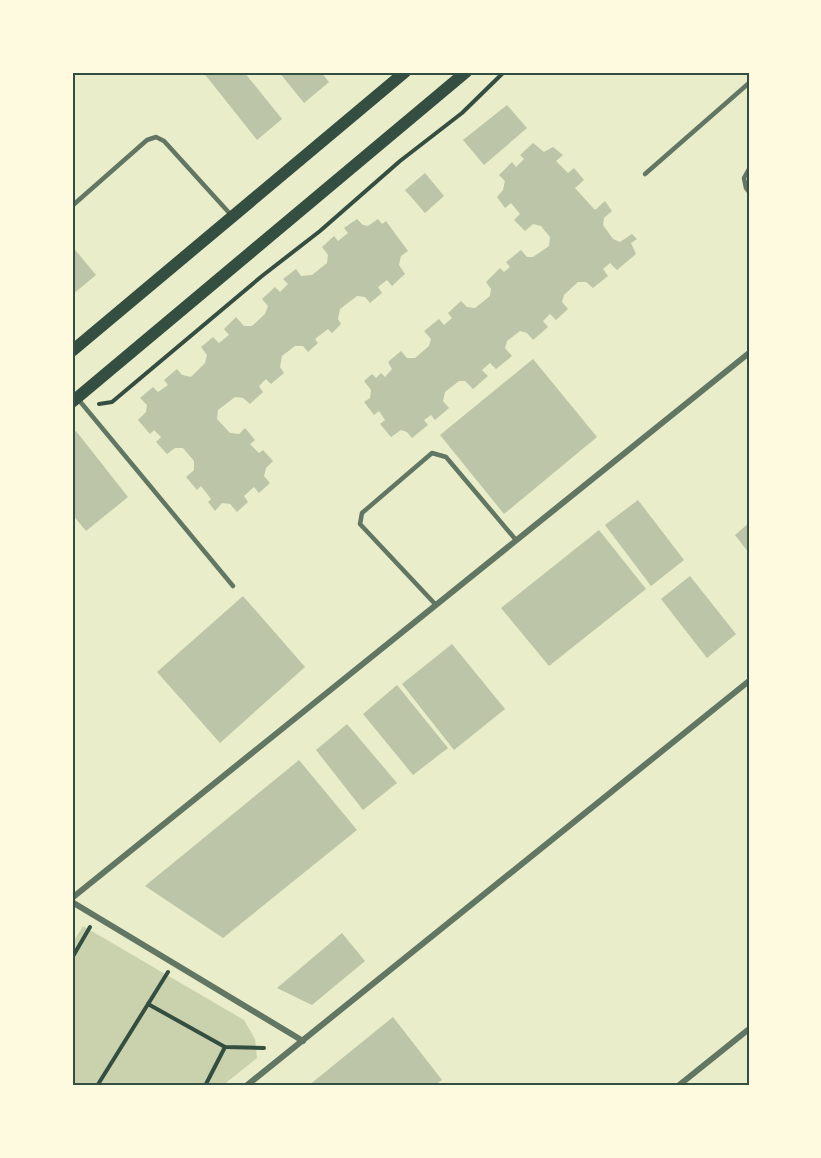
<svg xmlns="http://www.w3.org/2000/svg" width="821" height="1158" viewBox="0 0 821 1158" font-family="Arial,sans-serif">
<rect width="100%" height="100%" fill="#e9edc9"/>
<!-- green -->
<polygon fill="#cad2ad" points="83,926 244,1020 255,1039 257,1058 222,1086 72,1086 72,944"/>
<!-- building -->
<g fill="#bcc5a7">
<polygon points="203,72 244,72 282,119 257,140"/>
<polygon points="279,72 321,72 329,82 304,103"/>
<polygon points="507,105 527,128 484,165 463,140"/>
<polygon points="533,143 544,152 553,147 563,155 556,161 568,173 574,168 584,180 575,188 595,210 605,201 612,211 604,218 603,225 613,239 620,242 632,234 637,239 631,243 636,254 617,270 610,263 603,269 608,276 593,288 586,282 578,282 564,295 562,302 568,309 556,320 550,314 543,321 548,327 533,340 527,333 520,331 507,341 505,348 512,356 496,369 490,363 482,370 488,376 473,389 465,381 459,381 445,392 443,401 449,408 435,420 431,415 424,420 428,425 412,438 407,432 401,430 391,437 380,424 385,420 379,411 374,415 364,402 370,398 371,390 364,381 372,374 376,378 381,373 385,377 392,369 388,362 401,351 407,358 415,358 429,346 431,339 424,331 439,319 444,325 452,318 448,313 461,301 467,307 475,308 490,296 491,289 486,282 500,268 504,272 510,267 506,262 521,250 527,257 533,257 549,246 550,237 541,226 533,224 525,231 514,220 520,214 511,203 505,208 497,197 503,190 505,181 499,175 512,162 516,167 524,159 520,155"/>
<polygon points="425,173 444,196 425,213 405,190"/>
<polygon points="357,219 363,225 368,226 378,219 382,224 386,221 408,251 401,256 399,265 405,274 392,286 387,280 378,287 382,293 370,303 365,297 357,296 340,309 338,319 341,324 332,333 328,329 315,339 318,343 308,352 303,346 295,346 282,356 280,367 284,373 271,384 266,379 259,386 263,392 250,404 243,398 235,397 218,410 217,419 230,433 239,434 245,428 255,440 250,444 259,453 263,450 273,461 266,468 264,476 270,483 259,493 254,487 244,496 248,502 237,512 230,504 222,503 215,511 208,502 211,499 201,486 197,490 186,477 194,470 194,461 183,448 175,448 167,454 156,442 161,437 154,430 150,434 138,420 146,412 147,405 140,398 153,387 158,392 168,385 164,380 177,369 182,375 191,377 205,363 207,355 201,347 213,337 219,343 229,335 224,329 236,317 244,326 252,326 265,314 268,306 262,299 275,287 280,292 288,284 283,279 296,269 301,276 312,275 327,263 328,255 322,247 334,236 338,241 348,233 344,228"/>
<polygon points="72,246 96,275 72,295"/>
<polygon points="533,359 597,437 504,514 440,435"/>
<polygon points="76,431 128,497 86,531 72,514 72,434"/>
<polygon points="638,500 684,560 651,586 605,525"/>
<polygon points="749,523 749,553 735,535"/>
<polygon points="599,530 646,589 549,666 501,608"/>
<polygon points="690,576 736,634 707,658 661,599"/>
<polygon points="243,596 305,667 220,743 157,672"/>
<polygon points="452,644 505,709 454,750 402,684"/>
<polygon points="397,685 448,748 413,775 363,714"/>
<polygon points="347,724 397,783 363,810 316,750"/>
<polygon points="299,760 357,830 223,938 145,886"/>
<polygon points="342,933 365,961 312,1005 277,988"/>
<polygon points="393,1017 442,1080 433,1086 308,1086"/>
</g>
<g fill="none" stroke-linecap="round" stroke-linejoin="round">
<!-- path -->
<g stroke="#344e41" stroke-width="4">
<polyline points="99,404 112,402 262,276 320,231 400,161 462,113 504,72"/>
<polyline points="72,958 90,927"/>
<polyline points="148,1004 225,1047 264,1048"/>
<polyline points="97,1086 168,972"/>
<polyline points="205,1086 225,1047"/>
</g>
<!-- service -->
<g stroke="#617663" stroke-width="4.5">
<polyline points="749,169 744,178 746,188 749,192"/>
<polyline points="645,174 749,83"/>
<polyline points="72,206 147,140 156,137 164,141 232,216"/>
<polyline points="78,399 233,586"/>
<polyline points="436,605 360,524 362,513 432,453 446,457 516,540"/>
</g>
<!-- minor -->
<g stroke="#617663" stroke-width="6">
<polyline points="72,898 749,353"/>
<polyline points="72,902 303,1041"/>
<polyline points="246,1086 749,681"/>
<polyline points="678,1086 749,1029"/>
</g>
<!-- secondary -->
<g stroke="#344e41" stroke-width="12">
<polyline points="72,351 405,72"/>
<polyline points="72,402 466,72"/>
</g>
</g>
<!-- border -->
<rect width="821" height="1158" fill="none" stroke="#fefae0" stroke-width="147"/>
<rect x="74" y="74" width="674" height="1010" fill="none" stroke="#344e41" stroke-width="2"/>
</svg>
